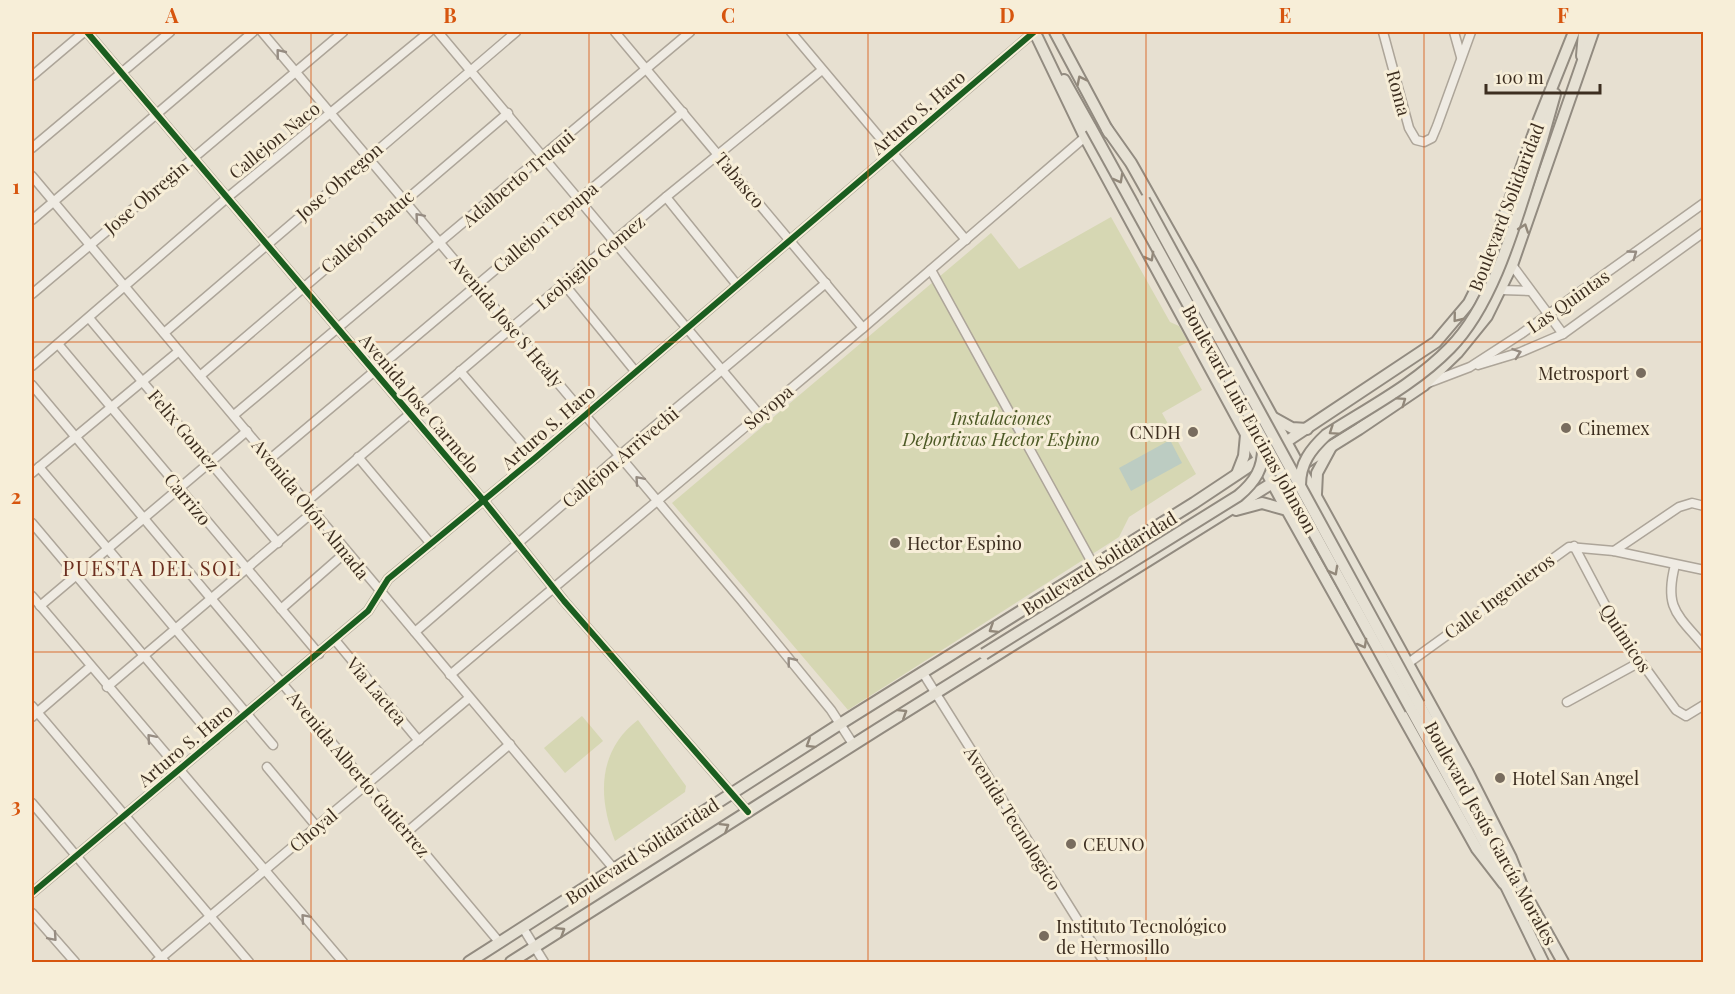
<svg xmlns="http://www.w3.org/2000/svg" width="1735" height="994" viewBox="0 0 1735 994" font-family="'Playfair Display',serif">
<rect width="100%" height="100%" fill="#e7e0d1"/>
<!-- green -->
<g fill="#d6d7b3">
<polygon points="1111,217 1170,322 1179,326 1188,342 1178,347 1202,390 1162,413 1196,474 1129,517 1119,537 848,710 672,503 991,233 1019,269"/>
<polygon points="582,716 603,741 565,773 544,748"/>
<path d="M638,720L686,786L685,792L615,841C598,798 597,751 638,720Z"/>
</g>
<!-- water -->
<polygon fill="#bcccc2" points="1170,440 1182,463 1131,491 1119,468"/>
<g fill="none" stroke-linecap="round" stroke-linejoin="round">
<defs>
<g id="minor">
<polyline points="87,32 484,501 564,601 748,812"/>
<polyline points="262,32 741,600 831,710 853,744"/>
<polyline points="438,32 759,414"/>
<polyline points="615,32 863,328"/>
<polyline points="791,32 966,240"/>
<polyline points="1383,32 1409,128 1416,140 1424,142 1432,138 1437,126 1471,32"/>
<polyline points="1454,32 1461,57"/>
<polyline points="32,76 84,32"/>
<polyline points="32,148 170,32"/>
<polyline points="32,176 614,869"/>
<polyline points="666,197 737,285"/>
<polyline points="32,220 253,32"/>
<polyline points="1512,265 1563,334"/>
<polyline points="931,270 1094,566"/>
<polyline points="564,284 635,371"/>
<polyline points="1502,290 1530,291"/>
<polyline points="32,294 343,32"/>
<polyline points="89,318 278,543"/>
<polyline points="164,333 516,32"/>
<polyline points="58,344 319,654"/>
<polyline points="1478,365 1521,352 1563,334 1704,232"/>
<polyline points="32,366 228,197 429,32"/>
<polyline points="460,371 535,458"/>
<polyline points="200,376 508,113"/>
<polyline points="1428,383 1470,367 1521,334 1704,203"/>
<polyline points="32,385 500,943"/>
<polyline points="234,415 690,32"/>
<polyline points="358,457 431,544"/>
<polyline points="270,459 683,112"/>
<polyline points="39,467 273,745"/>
<polyline points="32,473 179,351"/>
<polyline points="306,502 666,197 822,70"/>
<polyline points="32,523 215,740"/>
<polyline points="1574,546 1620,633 1676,710 1686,716 1704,705"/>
<polyline points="1614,551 1679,507 1692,503 1704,506"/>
<path d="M1675,565C1664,608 1677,614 1704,646"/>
<polyline points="32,596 343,962"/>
<polyline points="40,606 247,431"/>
<polyline points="281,609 346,552"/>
<polyline points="415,632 619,456 826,283"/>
<polyline points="335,640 419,741"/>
<polyline points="1407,664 1569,547 1614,551 1704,570"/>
<polyline points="923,673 1104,962"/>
<polyline points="450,675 863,328 1085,137"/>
<polyline points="107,687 313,512"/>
<polyline points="1567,702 1640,662"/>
<polyline points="32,706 249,962"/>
<polyline points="32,717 90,667"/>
<polyline points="267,767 317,827"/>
<polyline points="32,803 165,962"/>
<polyline points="407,832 510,744"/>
<polyline points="32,893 368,611 388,579 535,458 1034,32"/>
<polyline points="32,913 75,962"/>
<polyline points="523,928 544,962"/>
<polyline points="156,962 469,698"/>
</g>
<g id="major">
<polyline points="1055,32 1109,133"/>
<polyline points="1037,37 1085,137 1287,510"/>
<polyline points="1582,56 1584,32"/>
<polyline points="1064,80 1091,128"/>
<polyline points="1107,129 1131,163 1192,271 1467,771 1511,858 1526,896"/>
<polyline points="1542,140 1555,94"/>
<polyline points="1274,418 1292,428 1307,429"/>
<polyline points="1237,474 1244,456 1246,435"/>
<polyline points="1316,494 1317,473 1331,447"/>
<polyline points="1236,510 1262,503 1287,510 1477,849 1504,884"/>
<polyline points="1419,704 1501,852"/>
<polyline points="1411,709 1488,849 1543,962"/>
<polyline points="1524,892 1563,962"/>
<polyline points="469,962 840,724 1194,503 1436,342 1469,303 1483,275 1536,127 1574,32"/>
<polyline points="511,962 878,729 1359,429 1424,385 1457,353 1487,316 1512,265 1593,32"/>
</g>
</defs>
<!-- minor casing -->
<use href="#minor" stroke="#ada599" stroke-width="11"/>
<!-- major casing -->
<use href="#major" stroke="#928b80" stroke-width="14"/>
<!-- minor -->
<use href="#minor" stroke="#efebe3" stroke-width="8"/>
<!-- major -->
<use href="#major" stroke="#e6e1d4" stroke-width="10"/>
<defs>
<g id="major-bridge">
<polyline points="1091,128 1411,709"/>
<polyline points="1144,200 1419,704"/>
<path d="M1300,485C1300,463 1311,449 1326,435C1368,408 1415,384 1450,348C1498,300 1520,204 1542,140"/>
<path d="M984,654L1238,496C1255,482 1264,468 1263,445"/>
</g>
</defs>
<!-- major-bridge casing -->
<use href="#major-bridge" stroke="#928b80" stroke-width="14" stroke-linecap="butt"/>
<!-- major-bridge -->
<use href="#major-bridge" stroke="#e6e1d4" stroke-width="10"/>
<defs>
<g id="cycleway">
<polyline points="87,32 484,501 564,601 748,812"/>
<polyline points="32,893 368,611 388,579 535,458 1034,32"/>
</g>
</defs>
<!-- cycleway casing -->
<use href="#cycleway" stroke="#f7eed8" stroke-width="10"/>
<!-- cycleway -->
<use href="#cycleway" stroke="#1b5e20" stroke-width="6"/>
</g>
<!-- one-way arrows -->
<defs><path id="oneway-chevron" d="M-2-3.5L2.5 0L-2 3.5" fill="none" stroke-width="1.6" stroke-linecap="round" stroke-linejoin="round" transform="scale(1.5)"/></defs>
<g stroke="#968c82">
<use href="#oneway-chevron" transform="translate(280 53) rotate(-129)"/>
<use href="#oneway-chevron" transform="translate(419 217) rotate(-131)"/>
<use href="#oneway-chevron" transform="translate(1633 254) rotate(-36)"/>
<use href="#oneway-chevron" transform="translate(1517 353) rotate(-19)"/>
<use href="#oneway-chevron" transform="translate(639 480) rotate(-131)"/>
<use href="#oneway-chevron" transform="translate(791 661) rotate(-129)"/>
<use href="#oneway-chevron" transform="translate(151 738) rotate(-131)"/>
<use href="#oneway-chevron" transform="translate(305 918) rotate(-131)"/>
<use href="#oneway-chevron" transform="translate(53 937) rotate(49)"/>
</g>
<g stroke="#92887a">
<use href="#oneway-chevron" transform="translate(1081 80) rotate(-117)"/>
<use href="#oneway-chevron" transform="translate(1119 179) rotate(61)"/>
<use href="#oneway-chevron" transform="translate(1524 228) rotate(-71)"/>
<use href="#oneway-chevron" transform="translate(1150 257) rotate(61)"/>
<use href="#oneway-chevron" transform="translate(1457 318) rotate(129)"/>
<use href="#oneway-chevron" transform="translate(1402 401) rotate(-35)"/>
<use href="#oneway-chevron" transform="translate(1333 431) rotate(146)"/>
<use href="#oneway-chevron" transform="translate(1334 571) rotate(61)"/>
<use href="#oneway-chevron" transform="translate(993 629) rotate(148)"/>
<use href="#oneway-chevron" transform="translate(1363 644) rotate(61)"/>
<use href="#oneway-chevron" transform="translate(903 713) rotate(-32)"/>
<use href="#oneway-chevron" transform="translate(810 744) rotate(148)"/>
<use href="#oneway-chevron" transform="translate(725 827) rotate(-32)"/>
<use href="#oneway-chevron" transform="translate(561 931) rotate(-32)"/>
</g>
<!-- grid -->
<path fill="none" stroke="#d7550e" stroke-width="1.5" stroke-opacity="0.55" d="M311,32V962M589,32V962M868,32V962M1146,32V962M1424,32V962M32,342H1704M32,652H1704"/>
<!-- markers -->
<g fill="#786c5e" stroke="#f7eed8" stroke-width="2">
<circle cx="1641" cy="373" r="6"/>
<circle cx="1566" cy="428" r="6"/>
<circle cx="1193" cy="432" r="6"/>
<circle cx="895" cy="543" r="6"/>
<circle cx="1500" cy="778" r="6"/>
<circle cx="1071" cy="844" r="6"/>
<circle cx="1044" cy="936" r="6"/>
</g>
<g text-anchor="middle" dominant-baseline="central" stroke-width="6" stroke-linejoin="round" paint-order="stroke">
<!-- street labels -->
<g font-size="18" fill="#3d2e20" stroke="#f7eed8">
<text transform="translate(1399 93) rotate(75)">Roma</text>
<text transform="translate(918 112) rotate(-41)">Arturo S. Haro</text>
<text transform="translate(274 140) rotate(-39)">Callejon Naco</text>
<text transform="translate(518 178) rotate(-40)">Adalberto Truqui</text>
<text transform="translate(740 180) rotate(50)">Tabasco</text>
<text transform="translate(339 181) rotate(-41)">Jose Obregon</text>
<text transform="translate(146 197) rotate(-40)">Jose Obregin</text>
<text transform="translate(1506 207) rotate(-69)">Boulevard Solidaridad</text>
<text transform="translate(545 227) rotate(-40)">Callejon Tepupa</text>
<text transform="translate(367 231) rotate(-41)">Callejon Batuc</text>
<text transform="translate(590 262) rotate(-40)">Leobigilo Gomez</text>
<text transform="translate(1568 301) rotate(-35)">Las Quintas</text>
<text transform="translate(507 321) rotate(50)">Avenida Jose S Healy</text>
<text transform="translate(420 403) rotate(50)">Avenida Jose Carmelo</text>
<text transform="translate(768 407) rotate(-40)">Soyopa</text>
<text transform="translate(1250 419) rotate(61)">Boulevard Luis Encinas Johnson</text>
<text transform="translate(548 427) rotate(-41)">Arturo S. Haro</text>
<text transform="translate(184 430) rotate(50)">Felix Gomez</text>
<text transform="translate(620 457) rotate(-40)">Callejon Arrivechi</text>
<text transform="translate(188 499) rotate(50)">Carrizo</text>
<text transform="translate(311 509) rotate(51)">Avenida Otón Almada</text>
<text transform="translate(1099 563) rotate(-32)">Boulevard Solidaridad</text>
<text transform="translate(1499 596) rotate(-36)">Calle Ingenieros</text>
<text transform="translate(1626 638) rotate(57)">Químicos</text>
<text transform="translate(377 691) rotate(50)">Via Lactea</text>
<text transform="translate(185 745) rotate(-40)">Arturo S. Haro</text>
<text transform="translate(359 774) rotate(50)">Avenida Alberto Gutierrez</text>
<text transform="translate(1013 818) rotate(58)">Avenida Tecnologico</text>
<text transform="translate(313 830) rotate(-40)">Choyal</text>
<text transform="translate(1491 833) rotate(61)">Boulevard Jesús García Morales</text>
<text transform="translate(642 851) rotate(-33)">Boulevard Solidaridad</text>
</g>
<!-- poi labels -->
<g font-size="18" fill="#3d2e20" stroke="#f7eed8" text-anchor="start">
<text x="1629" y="373" text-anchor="end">Metrosport</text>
<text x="1578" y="428">Cinemex</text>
<text x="1181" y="432" text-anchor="end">CNDH</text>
<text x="907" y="543">Hector Espino</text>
<text x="1512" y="778">Hotel San Angel</text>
<text x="1083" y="844">CEUNO</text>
<text x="1056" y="926">Instituto Tecnológico<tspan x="1056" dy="21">de Hermosillo</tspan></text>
</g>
<!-- park labels -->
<g font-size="18" font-style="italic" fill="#4d5a26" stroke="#f7eed8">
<text x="1001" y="418">Instalaciones<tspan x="1001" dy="21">Deportivas Hector Espino</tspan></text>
</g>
<!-- neighbourhood labels -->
<g font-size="20" letter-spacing="1.5" fill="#6b2e1e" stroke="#f7eed8">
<text x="152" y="567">PUESTA DEL SOL</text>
</g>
</g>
<!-- border -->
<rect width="1735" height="994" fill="none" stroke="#f7eed8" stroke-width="66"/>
<!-- scale -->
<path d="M1486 84v9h114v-9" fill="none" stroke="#3d2e20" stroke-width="3"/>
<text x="1495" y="84" font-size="18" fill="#3d2e20" stroke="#f7eed8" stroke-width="4.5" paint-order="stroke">100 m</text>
<rect x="33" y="33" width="1669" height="928" fill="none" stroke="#d7550e" stroke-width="2"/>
<g font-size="20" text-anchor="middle" font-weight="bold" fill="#d7550e">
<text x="172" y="23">A</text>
<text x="450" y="23">B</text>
<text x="728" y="23">C</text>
<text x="1007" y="23">D</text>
<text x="1285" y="23">E</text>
<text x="1563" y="23">F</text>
<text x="16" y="194">1</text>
<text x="16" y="504">2</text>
<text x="16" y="813">3</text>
</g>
</svg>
